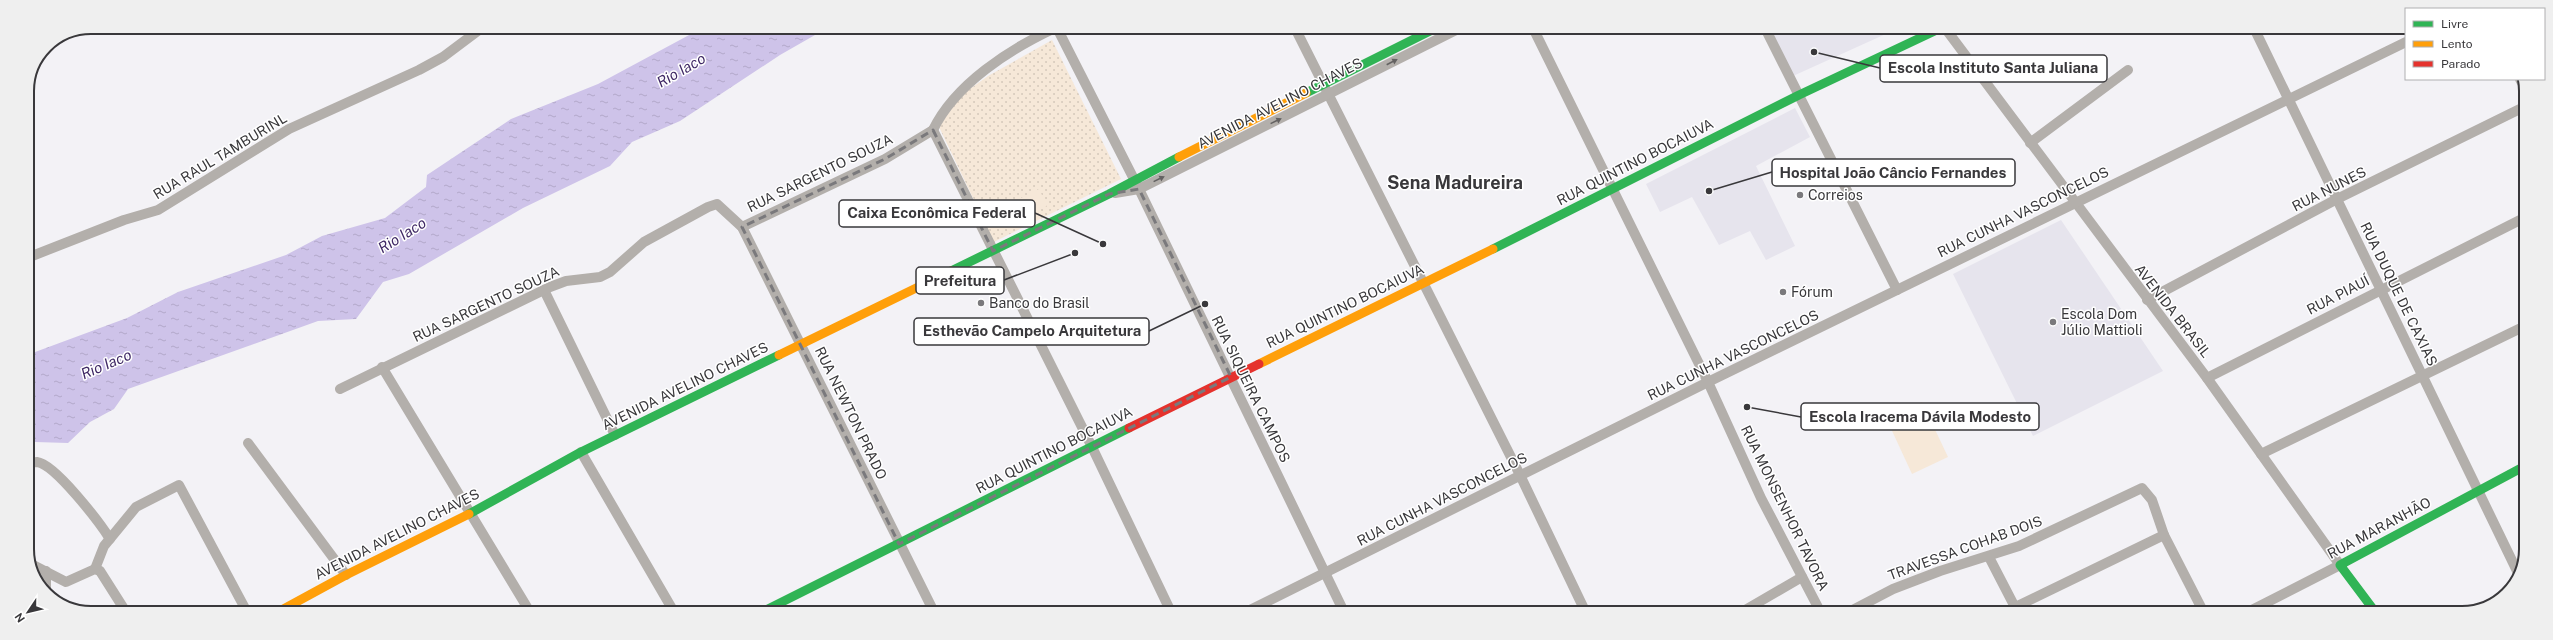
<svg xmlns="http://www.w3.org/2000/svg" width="2553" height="640" viewBox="0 0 2553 640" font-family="'Public Sans',sans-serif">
<defs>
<pattern id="grass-dots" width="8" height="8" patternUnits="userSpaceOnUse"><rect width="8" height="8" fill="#f6e8d8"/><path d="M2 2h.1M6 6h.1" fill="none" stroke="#d4c8ba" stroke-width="1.8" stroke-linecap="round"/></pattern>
<pattern id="water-ripples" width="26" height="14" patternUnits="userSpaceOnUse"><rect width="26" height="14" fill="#cec3e9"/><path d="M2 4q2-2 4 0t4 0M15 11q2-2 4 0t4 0" fill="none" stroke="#b2a8c9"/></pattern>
</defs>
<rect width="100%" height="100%" fill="#f3f2f6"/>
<!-- built -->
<g fill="#e6e4ed">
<polygon points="1770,28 1899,28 1793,76"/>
<polygon points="1795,108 1810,137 1756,166 1795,246 1766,260 1750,231 1719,245 1692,197 1660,212 1646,184"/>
<polygon points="2061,220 2163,371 2033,436 1953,274"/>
</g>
<!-- grass -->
<polygon fill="url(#grass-dots)" points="1052,40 1121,179 994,242 939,127 960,96 988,76"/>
<!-- pitch -->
<g fill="#f6e8d8">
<polygon points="1039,189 1047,206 1018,221 1009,204"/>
<polygon points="1922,402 1948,457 1912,474 1887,420"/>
</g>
<!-- water -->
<polygon fill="url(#water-ripples)" points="704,27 829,27 780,55 680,121 632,142 610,166 523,208 409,274 383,282 356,319 318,321 128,389 114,409 90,422 68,443 35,442 27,444 27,355 127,318 178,292 286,255 322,236 385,218 426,187 427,175 511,119 598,84"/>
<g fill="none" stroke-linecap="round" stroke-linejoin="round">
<!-- street -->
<g stroke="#b3afab" stroke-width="10">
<polyline points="1057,28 1139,189 1344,612"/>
<polyline points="1295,28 1520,475 1586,613"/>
<polyline points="1533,28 1708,382 1761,498 1821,613"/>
<polyline points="1765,28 1897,290"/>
<polyline points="1945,28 2207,378 2340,565 2246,613"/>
<polyline points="2254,28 2518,573"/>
<polyline points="2520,79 2526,90"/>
<polyline points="933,130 1092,447 1171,612"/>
<path d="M933,130C955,84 1010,49 1055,28"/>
<polyline points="2030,143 2128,70"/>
<polyline points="1115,193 1139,189 1460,28"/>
<polyline points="742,227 885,159 933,130"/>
<polyline points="27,258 124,220 158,210 289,129 419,70 443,57 483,27"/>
<polyline points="544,290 615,435"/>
<polyline points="2147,300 2337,199 2526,106"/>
<polyline points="382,367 530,612"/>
<polyline points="2207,378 2526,217"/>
<polyline points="340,389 550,287 566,281 600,277 610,272 644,242 708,207 717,204 742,227 934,612"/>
<polyline points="248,443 346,575"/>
<polyline points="581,452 674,612"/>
<polyline points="2261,454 2525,326"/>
<path d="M27,464C30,463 34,462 37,462C55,464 100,523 110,539"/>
<polyline points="1989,557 2018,613"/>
<polyline points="31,564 66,582 95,569 100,571 126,612"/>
<polyline points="95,569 104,546 136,507 179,485 247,612"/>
<polyline points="46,571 46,593"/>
<polyline points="1246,612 1708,382 2406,42"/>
<polyline points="1740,613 1802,577"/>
<polyline points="1847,613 1893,589 1940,571 2019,546 2142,488 2152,500 2164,535 2204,613"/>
<polyline points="2003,613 2164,535"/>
</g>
<!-- fast -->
<g stroke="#30b455" stroke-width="9">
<polyline points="1306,93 1436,28"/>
<polyline points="1493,249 1799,95 1941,28"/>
<polyline points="951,271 1109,194 1179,157"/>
<polyline points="469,514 581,452 779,355"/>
<polyline points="762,612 1129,428"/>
<polyline points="2376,613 2340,565 2525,466"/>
</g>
<!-- slow -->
<g stroke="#ff9f0a" stroke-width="9">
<polyline points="1179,157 1306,93"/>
<polyline points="779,355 951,271"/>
<polyline points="1259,364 1493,249"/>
<polyline points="278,612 346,575 469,514"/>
</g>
<!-- jam -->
<polyline stroke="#e5322d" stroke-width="9" points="1129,428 1259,364"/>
</g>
<!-- one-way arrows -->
<defs><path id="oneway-solid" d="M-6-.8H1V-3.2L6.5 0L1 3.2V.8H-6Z"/></defs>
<g fill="#646262">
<use href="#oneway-solid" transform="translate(1392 62) rotate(-27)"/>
<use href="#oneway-solid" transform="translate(1276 121) rotate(-26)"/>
<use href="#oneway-solid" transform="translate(1159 179) rotate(-26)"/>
</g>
<!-- marked area -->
<path fill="none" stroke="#7a797c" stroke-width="3" stroke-dasharray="8 5" stroke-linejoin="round" d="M933,130L993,251L1109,194L1139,189L1231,377L899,544L742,227L885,159Z"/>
<!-- markers -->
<g fill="#7a797c" stroke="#fff" stroke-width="1.5">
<circle cx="1800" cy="195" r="4"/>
<circle cx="1783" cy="292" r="4"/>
<circle cx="981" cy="303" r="4"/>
<circle cx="2053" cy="322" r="4"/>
</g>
<g text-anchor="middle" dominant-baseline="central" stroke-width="3" stroke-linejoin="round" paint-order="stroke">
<!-- street labels -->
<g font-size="14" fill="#39383b" stroke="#fff">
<text transform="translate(1280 103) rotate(-27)">AVENIDA AVELINO CHAVES</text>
<text transform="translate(220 156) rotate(-31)">RUA RAUL TAMBURINL</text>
<text transform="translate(1635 162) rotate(-27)">RUA QUINTINO BOCAIUVA</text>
<text transform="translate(820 173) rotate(-26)">RUA SARGENTO SOUZA</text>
<text transform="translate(2329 189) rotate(-27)">RUA NUNES</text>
<text transform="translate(2023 212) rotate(-26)">RUA CUNHA VASCONCELOS</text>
<text transform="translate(2399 294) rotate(64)">RUA DUQUE DE CAXIAS</text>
<text transform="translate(2338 295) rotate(-27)">RUA PIAUÍ</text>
<text transform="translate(486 304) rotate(-25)">RUA SARGENTO SOUZA</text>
<text transform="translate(1345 306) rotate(-26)">RUA QUINTINO BOCAIUVA</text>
<text transform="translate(2173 311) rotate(52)">AVENIDA BRASIL</text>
<text transform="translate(1733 355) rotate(-26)">RUA CUNHA VASCONCELOS</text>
<text transform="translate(685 386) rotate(-26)">AVENIDA AVELINO CHAVES</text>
<text transform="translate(1251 389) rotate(64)">RUA SIQUEIRA CAMPOS</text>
<text transform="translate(851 413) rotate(64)">RUA NEWTON PRADO</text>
<text transform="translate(1054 450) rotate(-27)">RUA QUINTINO BOCAIUVA</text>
<text transform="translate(1442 499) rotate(-27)">RUA CUNHA VASCONCELOS</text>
<text transform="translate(1785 508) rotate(64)">RUA MONSENHOR TAVORA</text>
<text transform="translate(2379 528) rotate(-28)">RUA MARANHÃO</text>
<text transform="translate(397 534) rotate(-27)">AVENIDA AVELINO CHAVES</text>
<text transform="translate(1965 548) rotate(-20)">TRAVESSA COHAB DOIS</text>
</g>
<!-- poi labels -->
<g font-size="14" fill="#39383b" stroke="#fff" text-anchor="start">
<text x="1808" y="195">Correios</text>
<text x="1791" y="292">Fórum</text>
<text x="989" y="303">Banco do Brasil</text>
<text x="2061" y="314">Escola Dom<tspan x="2061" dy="16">Júlio Mattioli</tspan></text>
</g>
<!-- water labels -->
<g font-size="15" font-style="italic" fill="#3e2764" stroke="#fff">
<text transform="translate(681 70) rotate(-30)">Rio Iaco</text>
<text transform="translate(402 235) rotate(-32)">Rio Iaco</text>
<text transform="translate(106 364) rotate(-23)">Rio Iaco</text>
</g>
<!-- district labels -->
<g font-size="18" font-weight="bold" fill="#39383b" stroke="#fff">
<text x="1455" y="182">Sena Madureira</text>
</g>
</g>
<!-- crop -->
<path d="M0 0H2553V640H0ZM91 34H2462A57 57 0 0 1 2519 91V549A57 57 0 0 1 2462 606H91A57 57 0 0 1 34 549V91A57 57 0 0 1 91 34Z" fill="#efefef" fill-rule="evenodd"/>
<path fill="none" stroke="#39383b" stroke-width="2" d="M91 34H2462A57 57 0 0 1 2519 91V549A57 57 0 0 1 2462 606H91A57 57 0 0 1 34 549V91A57 57 0 0 1 91 34Z"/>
<!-- callouts -->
<path fill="none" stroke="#39383b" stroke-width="1.5" d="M1814 52L1880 68M1709 191L1772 172M1103 244L1035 213M1075 253L1004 280M1205 304L1149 331M1747 407L1801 417"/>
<g fill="#39383b" stroke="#fff" stroke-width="1.5">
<circle cx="1814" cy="52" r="4"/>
<circle cx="1709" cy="191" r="4"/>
<circle cx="1103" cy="244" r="4"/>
<circle cx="1075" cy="253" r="4"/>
<circle cx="1205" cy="304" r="4"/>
<circle cx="1747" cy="407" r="4"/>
</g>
<g fill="#fff" stroke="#39383b" stroke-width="1.5">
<rect x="1880" y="55" width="227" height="27" rx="4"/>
<rect x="1772" y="159" width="243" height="27" rx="4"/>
<rect x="839" y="200" width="196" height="27" rx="4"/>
<rect x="916" y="267" width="88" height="27" rx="4"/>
<rect x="914" y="318" width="235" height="27" rx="4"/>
<rect x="1801" y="403" width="238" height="27" rx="4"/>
</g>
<g font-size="15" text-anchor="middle" font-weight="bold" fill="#39383b">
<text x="1993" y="73">Escola Instituto Santa Juliana</text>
<text x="1893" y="178">Hospital João Câncio Fernandes</text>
<text x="937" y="218">Caixa Econômica Federal</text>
<text x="960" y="286">Prefeitura</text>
<text x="1032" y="336">Esthevão Campelo Arquitetura</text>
<text x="1920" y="422">Escola Iracema Dávila Modesto</text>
</g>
<!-- legend -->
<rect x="2405" y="8" width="140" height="72" fill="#ffffff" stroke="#b0afb1"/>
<rect x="2413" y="21" width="20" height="6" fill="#30b455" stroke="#b0afb1"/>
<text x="2441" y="28" font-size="12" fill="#39383b">Livre</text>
<rect x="2413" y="41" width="20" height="6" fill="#ff9f0a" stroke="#b0afb1"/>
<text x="2441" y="48" font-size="12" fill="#39383b">Lento</text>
<rect x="2413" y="61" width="20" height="6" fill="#e5322d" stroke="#b0afb1"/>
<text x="2441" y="68" font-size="12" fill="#39383b">Parado</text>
<!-- north arrow -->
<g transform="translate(28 612) rotate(235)" stroke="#ffffff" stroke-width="3" paint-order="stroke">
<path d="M0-3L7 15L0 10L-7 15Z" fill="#39383b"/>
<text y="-6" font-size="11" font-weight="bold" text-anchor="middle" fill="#39383b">N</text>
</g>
</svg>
